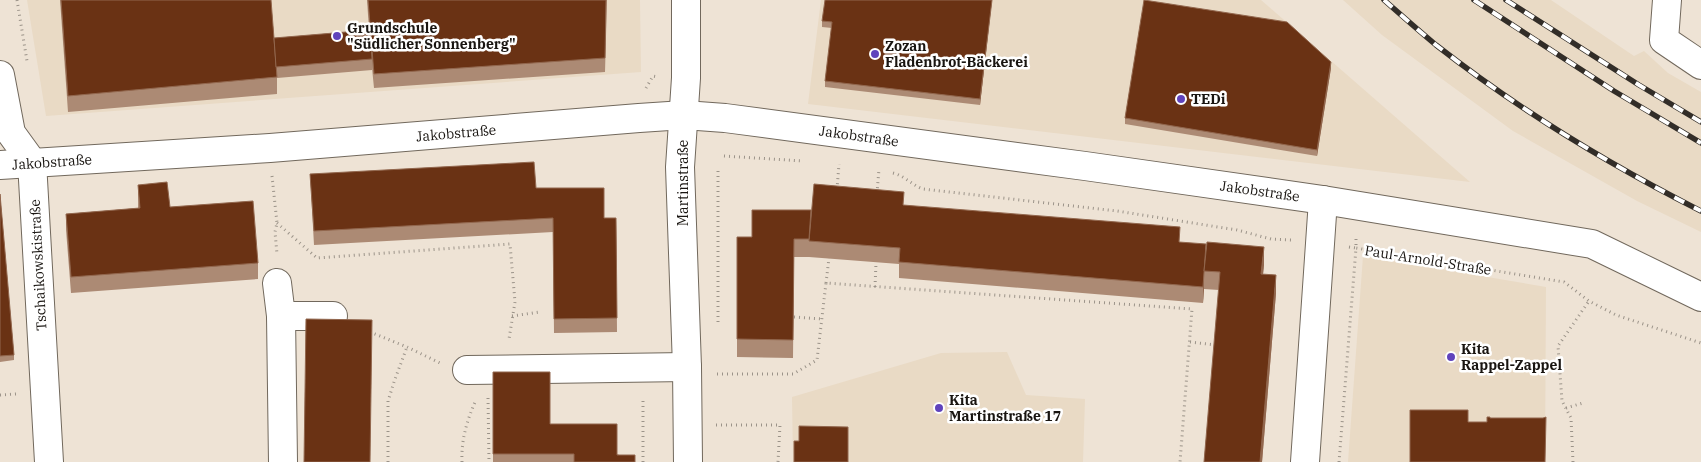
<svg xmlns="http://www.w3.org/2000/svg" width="1701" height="462" viewBox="0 0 1701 462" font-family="'IBM Plex Serif',serif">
<rect width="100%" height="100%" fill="#eee3d5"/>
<!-- built -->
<g fill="#e9dac5">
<polygon points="27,0 640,0 641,72 46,116"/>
<polygon points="821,0 1261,0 1470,182 808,104"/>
<polygon points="1343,0 1551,0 1634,56 1644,51 1668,73 1701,92 1701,232 1637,201 1513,131 1382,35"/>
<polygon points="1363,256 1546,287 1545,462 1348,462"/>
<polygon points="1007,352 1026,395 1085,399 1083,462 793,462 792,397 941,353"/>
</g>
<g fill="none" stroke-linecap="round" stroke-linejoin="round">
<defs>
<g id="minor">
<polyline points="686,0 686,78 680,167 687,367 688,462"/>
<polyline points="1667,0 1664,40 1701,65"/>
<polyline points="0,75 11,133 32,162 49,462"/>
<polyline points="0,165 270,148 639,118 684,115 725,118 1085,166 1323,200 1592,244 1701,297"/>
<polyline points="277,283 281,316 283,462"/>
<polyline points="281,316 333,316"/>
<polyline points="467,370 687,367"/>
<polyline points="1305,462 1323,200"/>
</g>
</defs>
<!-- minor casing -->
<use href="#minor" stroke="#71685c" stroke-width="30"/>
<!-- path -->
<g stroke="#9b9389" stroke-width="3" stroke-dasharray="1 4" stroke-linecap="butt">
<polyline points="17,0 27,61"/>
<polyline points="646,88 653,76 658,77"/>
<polyline points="724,156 803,161"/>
<path d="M893,173C905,176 912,185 923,189L1117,211L1237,230L1271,239L1291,240"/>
<polyline points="272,176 277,223 275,232 277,254"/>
<polyline points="837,189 839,164"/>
<polyline points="877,193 879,169"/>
<polyline points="277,223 317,258 510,244 515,302 509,339"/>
<polyline points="1349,247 1356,248 1356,236"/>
<polyline points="826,283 829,258"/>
<polyline points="875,287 876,263"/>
<polyline points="512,316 540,312"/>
<polyline points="794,317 822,319"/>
<polyline points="718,322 718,169"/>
<polyline points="370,332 407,347 440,363"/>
<polyline points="1190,342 1216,345"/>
<polyline points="717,374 793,374 817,360 826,283 1192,309 1180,462"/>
<polyline points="0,395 16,394"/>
<polyline points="488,398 489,462"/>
<polyline points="1566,408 1583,403"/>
<polyline points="716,425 780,425 778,462"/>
<polyline points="388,462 388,401 395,379 407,347"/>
<path d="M462,462C461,440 467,420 476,400"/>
<polyline points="643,462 643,398"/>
<polyline points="1339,462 1356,248 1564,282 1589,301 1616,315 1701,343"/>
<polyline points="1573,462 1571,418 1562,401 1558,346 1589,301"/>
</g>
<!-- minor -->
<use href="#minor" stroke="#fff" stroke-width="28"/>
<defs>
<g id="rail">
<path d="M1384,0C1401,15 1418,30 1436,45C1518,109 1608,164 1701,211"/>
<polyline points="1474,0 1614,91 1701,143"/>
<polyline points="1506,0 1639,85 1701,122"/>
</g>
</defs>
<!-- rail casing -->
<use href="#rail" stroke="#322d28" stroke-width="5.5"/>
<!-- rail -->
<use href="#rail" stroke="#fff" stroke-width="4" stroke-dasharray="11" stroke-linecap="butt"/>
</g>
<!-- wall -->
<g fill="#ac8a74">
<polygon points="60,0 271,0 274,38 369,30 367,0 607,0 605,72 374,88 372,68 372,70 277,78 277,94 68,112"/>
<polygon points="992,0 980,105 825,87 825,81 832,28 822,27 822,21"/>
<polygon points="1331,68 1317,156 1125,124 1125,118"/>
<polygon points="310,174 536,188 604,218 616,218 617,332 554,333 553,232 314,245"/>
<polygon points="138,185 170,207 258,263 258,279 71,293 66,230 66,214 138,208"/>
<polygon points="0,194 14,355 14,360 0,362"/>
<polygon points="904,205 1180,242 1264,265 1263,274 1276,293 1262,462 1204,462 1219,290 1204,289 1203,303 899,278 899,264 809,257 794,257 793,358 737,357 737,237 752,237 811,210"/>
<polygon points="493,372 550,424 635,462 493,462"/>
</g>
<!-- shaded-wall -->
<g fill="#92674e">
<polygon points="992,0 980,105 980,99"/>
<polygon points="1331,62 1331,68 1317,156 1317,150"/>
<polygon points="1264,247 1264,265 1261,292 1261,274"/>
<polygon points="1204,274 1204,289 1203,303 1203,287"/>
<polygon points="1276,275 1276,293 1262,462 1260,462"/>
</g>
<!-- building -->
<g fill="#6a3214" stroke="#92674e">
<polygon points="61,0 271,0 277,77 68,96"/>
<polygon points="368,0 606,0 605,58 374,74"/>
<polygon points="825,0 992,0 980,99 825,81 832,22 822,21"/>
<polygon points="1144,0 1287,22 1331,62 1317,150 1125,118"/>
<polygon points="370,30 372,59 276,67 274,38"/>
<polygon points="534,162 536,188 604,188 604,218 616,218 617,318 554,319 553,218 314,231 310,174"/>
<polygon points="167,182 170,207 253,201 258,263 71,277 66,214 140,208 138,185"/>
<polygon points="814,184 904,192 903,205 1180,227 1179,242 1206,244 1203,287 899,262 900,248 809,241"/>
<polygon points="0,194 14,355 0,356"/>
<polygon points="752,210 811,210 809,239 794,239 793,340 737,339 737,237 752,237"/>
<polygon points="1207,242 1264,247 1261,274 1276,275 1260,462 1204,462 1220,272 1204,271"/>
<polygon points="306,319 372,320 370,462 304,462"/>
<polygon points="493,372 550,372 550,424 617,424 617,455 635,455 635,462 574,462 574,454 493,454"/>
<polygon points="1410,410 1468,410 1468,422 1487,422 1487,417 1490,417 1490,418 1543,418 1546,417 1545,462 1410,462"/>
<polygon points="799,426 848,427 848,462 794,462 794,441 799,441"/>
</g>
<!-- markers -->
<g fill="#6043bc" stroke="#fff" stroke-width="2">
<circle cx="337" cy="36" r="5"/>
<circle cx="875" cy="54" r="5"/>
<circle cx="1181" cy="99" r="5"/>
<circle cx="1451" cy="357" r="5"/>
<circle cx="939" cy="408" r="5"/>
</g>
<g text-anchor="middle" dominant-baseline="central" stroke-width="5" stroke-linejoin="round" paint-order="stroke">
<!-- poi labels -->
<g font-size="14" font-weight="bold" fill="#191511" stroke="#fff" text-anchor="start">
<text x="347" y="28">Grundschule<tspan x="347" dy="16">"Südlicher Sonnenberg"</tspan></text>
<text x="885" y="46">Zozan<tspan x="885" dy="16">Fladenbrot-Bäckerei</tspan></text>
<text x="1191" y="99">TEDi</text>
<text x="1461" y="349">Kita<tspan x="1461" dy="16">Rappel-Zappel</tspan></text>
<text x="949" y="400">Kita<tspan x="949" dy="16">Martinstraße 17</tspan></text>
</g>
<!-- street labels -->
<g font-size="14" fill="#191511" stroke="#fff">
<text transform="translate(456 133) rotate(-5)">Jakobstraße</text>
<text transform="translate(859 136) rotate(8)">Jakobstraße</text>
<text transform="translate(52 162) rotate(-4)">Jakobstraße</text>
<text transform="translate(683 183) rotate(-90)">Martinstraße</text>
<text transform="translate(1260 191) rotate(8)">Jakobstraße</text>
<text transform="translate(1428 260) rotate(9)">Paul-Arnold-Straße</text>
<text transform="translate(38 265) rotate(-93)">Tschaikowskistraße</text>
</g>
</g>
</svg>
